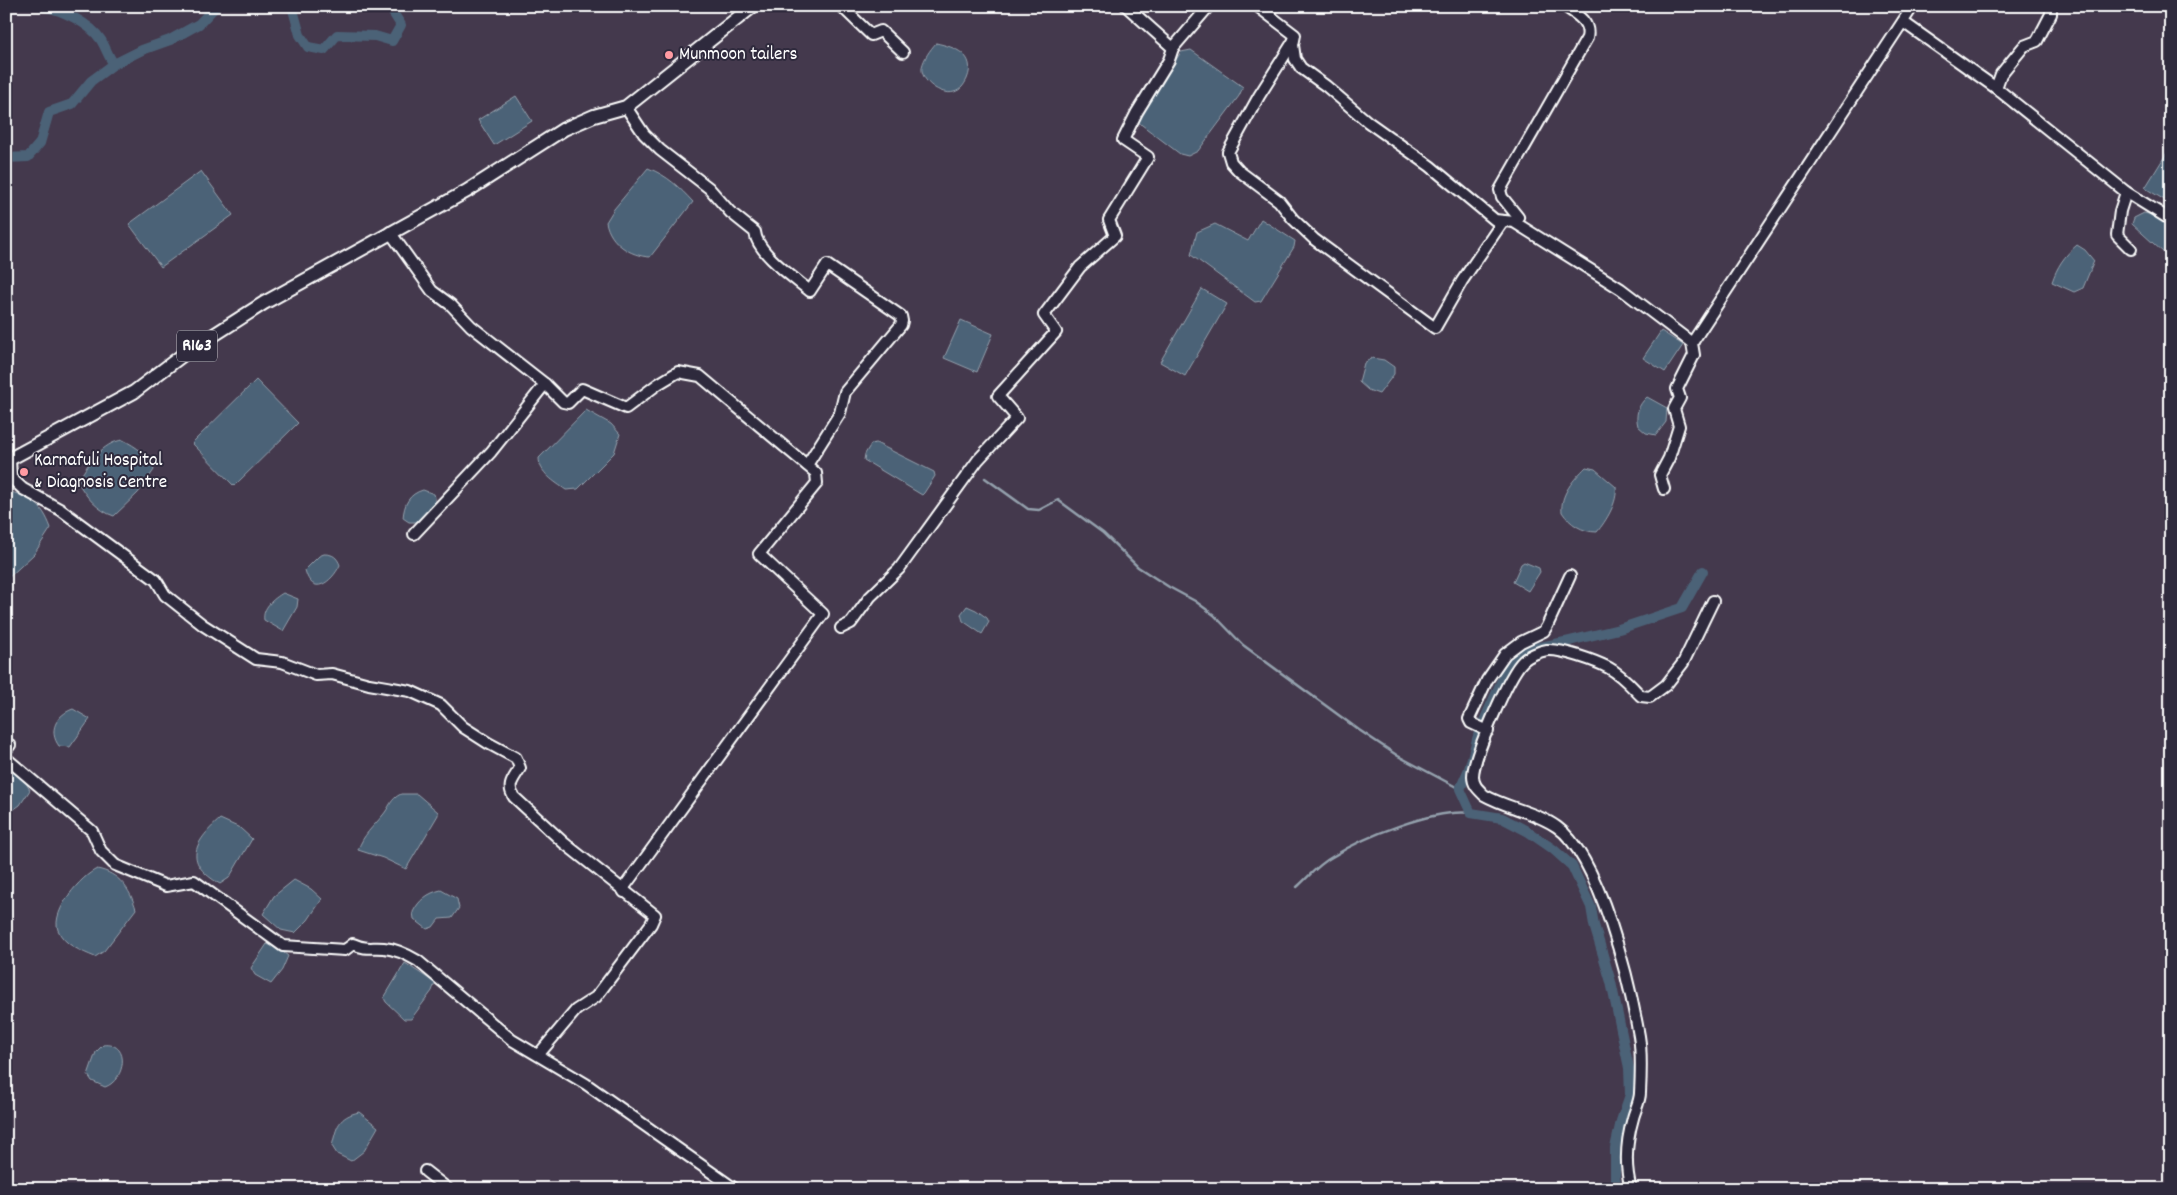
<svg xmlns="http://www.w3.org/2000/svg" width="2177" height="1195" viewBox="0 0 2177 1195" font-family="Dekko,sans-serif">
<rect width="100%" height="100%" fill="#44394d"/>
<filter id="ink" filterUnits="userSpaceOnUse"><feTurbulence type="fractalNoise" baseFrequency=".02" numOctaves="2"/><feDisplacementMap in="SourceGraphic" scale="10" xChannelSelector="R" yChannelSelector="G"/><feConvolveMatrix kernelMatrix="1 2 1 2 8 2 1 2 1" color-interpolation-filters="sRGB"/></filter>
<g filter="url(#ink)">
<!-- water -->
<g fill="#4c6277" stroke="#94a1ad">
<path d="M936,43C955,47 977,55 967,79C964,85 961,90 954,92C941,96 920,81 922,67C924,58 930,50 936,43Z"/>
<polygon points="1191,50 1243,87 1239,96 1198,151 1188,156 1180,154 1138,122 1138,117 1181,52"/>
<polygon points="516,96 532,121 494,145 478,120"/>
<polygon points="2171,146 2171,204 2145,188"/>
<path d="M648,168C668,176 679,187 693,202L650,257C630,256 610,243 606,222L614,209Z"/>
<polygon points="201,171 233,215 161,267 129,224"/>
<polygon points="2144,213 2153,215 2171,226 2171,265 2165,262 2164,253 2132,224 2134,218"/>
<polygon points="1261,219 1295,241 1294,247 1261,301 1255,302 1191,255 1197,232 1215,224 1248,241"/>
<path d="M2077,245L2085,250L2094,261L2083,288L2074,292L2052,282C2057,267 2064,256 2077,245Z"/>
<polygon points="1202,289 1227,304 1185,376 1160,362"/>
<polygon points="961,320 993,334 977,372 944,358"/>
<polygon points="1661,331 1683,345 1665,372 1643,358"/>
<polygon points="1372,358 1384,360 1394,367 1394,374 1379,394 1368,390 1359,382 1364,363"/>
<polygon points="256,380 298,423 234,486 192,443"/>
<path d="M1647,397L1667,408L1666,422L1656,435L1646,433L1638,426C1635,415 1638,405 1647,397Z"/>
<path d="M586,410L611,424L620,434L614,453L578,489L566,490C555,482 539,473 539,458Z"/>
<path d="M123,440C135,446 151,456 154,470L138,493L114,516C98,511 85,496 78,482C86,465 103,442 123,440Z"/>
<polygon points="876,443 934,472 935,476 924,493 922,495 864,460 865,454 871,444"/>
<path d="M1586,467L1595,469L1616,487C1618,502 1606,521 1597,532C1582,532 1570,524 1562,512C1560,494 1574,479 1586,467Z"/>
<path d="M423,490L434,494C439,507 425,515 416,522H409L403,518C404,504 409,494 423,490Z"/>
<path d="M6,491C31,496 42,504 51,528L34,554L6,580Z"/>
<path d="M324,554C333,554 337,557 340,565C332,582 312,598 305,570L319,556Z"/>
<polygon points="1524,562 1539,568 1540,572 1528,591 1513,582 1521,564"/>
<path d="M283,593L298,599L297,607L283,631L264,620C262,608 273,599 283,593Z"/>
<polygon points="967,606 976,610 987,618 989,622 982,634 963,621 961,614"/>
<path d="M73,709L90,719L70,747L59,746C48,731 56,715 73,709Z"/>
<polygon points="6,767 22,776 30,790 20,805 6,815"/>
<path d="M401,794H417L438,812V815L406,869L383,858L358,850C363,835 373,827 383,815C390,807 390,799 401,794Z"/>
<path d="M220,819L240,828L252,839L229,878L220,884C184,863 192,844 220,819Z"/>
<path d="M97,869C119,873 130,889 136,909L104,951L95,957C81,951 64,945 58,930C51,911 81,876 97,869Z"/>
<polygon points="294,880 311,889 322,899 308,920 295,933 281,930 263,914 274,896"/>
<path d="M441,890L457,899L459,908L452,918L439,919L433,927L427,929L414,919L413,912C419,900 428,893 441,890Z"/>
<polygon points="267,944 279,949 288,956 282,970 271,984 255,975 251,968"/>
<polygon points="405,963 435,983 432,991 411,1019 404,1019 386,1002 384,998"/>
<path d="M103,1045C131,1041 126,1080 105,1087L92,1081L88,1075L96,1052Z"/>
<path d="M359,1112L378,1127L364,1151L351,1161L337,1154L332,1146C337,1126 338,1117 359,1112Z"/>
</g>
<g fill="none" stroke-linecap="round" stroke-linejoin="round">
<!-- stream -->
<g stroke="#94a1ad" stroke-width="2.5">
<polyline points="985,478 1028,509 1039,510 1058,500 1103,533 1138,567 1169,587 1195,601 1214,615 1243,645 1359,730 1398,756 1460,789"/>
<path d="M1297,887C1308,877 1319,864 1332,857C1365,836 1433,809 1471,813"/>
</g>
<!-- canal -->
<g stroke="#4c6277" stroke-width="10">
<path d="M43,6C62,10 90,23 101,40C106,48 108,56 114,64"/>
<polyline points="292,6 300,35 308,47 324,50 337,35 375,36 392,41 401,25 392,11 393,6"/>
<polyline points="6,158 28,157 40,143 49,112 72,104 91,81 114,64 142,50 170,40 199,24 216,6"/>
<polyline points="1619,1189 1615,1179 1615,1148 1621,1121 1630,1095 1629,1068 1611,982 1594,925 1591,907 1572,866 1553,849 1527,831 1502,818 1471,813 1460,789 1469,769 1479,732 1510,662 1530,649 1565,642 1619,629 1682,608 1703,571"/>
</g>
<defs>
<g id="minor">
<polyline points="841,6 871,35 881,31 903,52"/>
<polyline points="1126,6 1173,48 1209,6"/>
<polyline points="1257,6 1295,35 1293,45 1295,59 1301,68 1326,86 1368,122 1430,166 1495,220 1514,222 1621,289 1692,343 1694,355 1677,389 1680,398 1674,409 1679,426 1669,458 1660,475 1664,489"/>
<polyline points="1903,22 1996,88 2126,192 2171,220"/>
<polyline points="1293,42 1259,96 1228,152 1231,162 1239,171 1279,201 1293,219 1315,240 1435,328 1462,281 1503,221"/>
<polyline points="1996,88 2001,74 2024,46 2037,41 2051,14 2051,6"/>
<path d="M626,107L644,134L660,150L709,188L730,212L755,232C757,253 794,278 810,291L827,265L901,316L902,321L901,325L845,392L840,413L807,465"/>
<polyline points="2126,192 2120,211 2117,235 2131,249"/>
<path d="M1514,222L1518,217L1502,197L1500,190L1587,38C1591,22 1576,14 1564,6"/>
<polyline points="390,232 432,291 451,305 471,326 545,384 563,402 568,403 582,389 626,408 658,384 678,372 700,376 816,473 817,483 759,554 823,614 625,886 624,892"/>
<polyline points="1692,343 1913,6"/>
<path d="M10,459L11,478L23,489L61,510L156,580L165,595L203,625L256,659L282,662L316,675L332,674L369,684L410,691L441,705L463,727L488,743L516,758L520,768C514,779 506,785 514,797L564,843L655,915L651,924L596,997L576,1010L539,1054"/>
<polyline points="414,534 491,452 545,384"/>
<polyline points="841,628 851,623 870,597 899,569 978,460 1017,418 998,396 1056,332 1044,315 1080,267 1115,236 1109,220 1148,157 1123,140 1137,112 1169,60 1173,48"/>
<polyline points="1488,731 1471,723 1469,719 1487,680 1505,654 1521,642 1544,631 1547,626 1570,576"/>
<polyline points="6,750 10,745"/>
<path d="M6,758L92,831L101,851L115,865L166,886L194,881L283,946L345,950L353,944C367,950 370,947 384,948C396,949 408,955 418,961L512,1040L586,1084L735,1189"/>
<polyline points="425,1171 448,1189"/>
<path d="M1631,1189C1624,1164 1626,1142 1633,1118C1635,1110 1640,1101 1640,1093C1641,1074 1642,1054 1639,1036C1630,984 1600,857 1557,827C1536,812 1507,808 1484,795C1478,789 1473,785 1473,776C1473,758 1509,674 1523,661C1528,656 1540,651 1547,650C1562,649 1596,661 1609,668C1622,675 1631,686 1641,696L1650,697L1666,685L1683,663L1713,601"/>
</g>
<polyline id="major" points="6,461 134,392 184,354 264,303 467,191 564,129 594,116 626,107 753,6"/>
</defs>
<!-- minor casing -->
<use href="#minor" stroke="#fff" stroke-width="14"/>
<!-- major casing -->
<use href="#major" stroke="#fff" stroke-width="16"/>
<!-- minor -->
<use href="#minor" stroke="#2f2a3d" stroke-width="10"/>
<!-- major -->
<use href="#major" stroke="#2f2a3d" stroke-width="12"/>
</g>
</g>
<!-- markers -->
<g fill="#ff9aa2" stroke="#2f2a3d" stroke-width="2">
<circle cx="669" cy="55" r="5"/>
<circle cx="24" cy="472" r="5"/>
</g>
<g text-anchor="middle" dominant-baseline="central" stroke-width="4" stroke-linejoin="round" paint-order="stroke">
<!-- shield labels -->
<rect fill="#2f2a3d" stroke="#c1bfc5" stroke-width="1" x="177" y="330.5" width="40" height="31" rx="4"/>
<g font-size="18" font-weight="bold" fill="#fff">
<text x="197" y="346">R163</text>
</g>
<!-- poi labels -->
<g font-size="19" fill="#fff" stroke="#2f2a3d" text-anchor="start">
<text x="679" y="55">Munmoon tailers</text>
<text x="34" y="461">Karnafuli Hospital<tspan x="34" dy="22">&amp; Diagnosis Centre</tspan></text>
</g>
</g>
<!-- margin -->
<rect width="2177" height="1195" fill="none" stroke="#2f2a3d" stroke-width="25"/>
<rect x="12" y="12" width="2152" height="1170" fill="none" stroke="#fff" stroke-width="2" filter="url(#ink)"/>
</svg>
